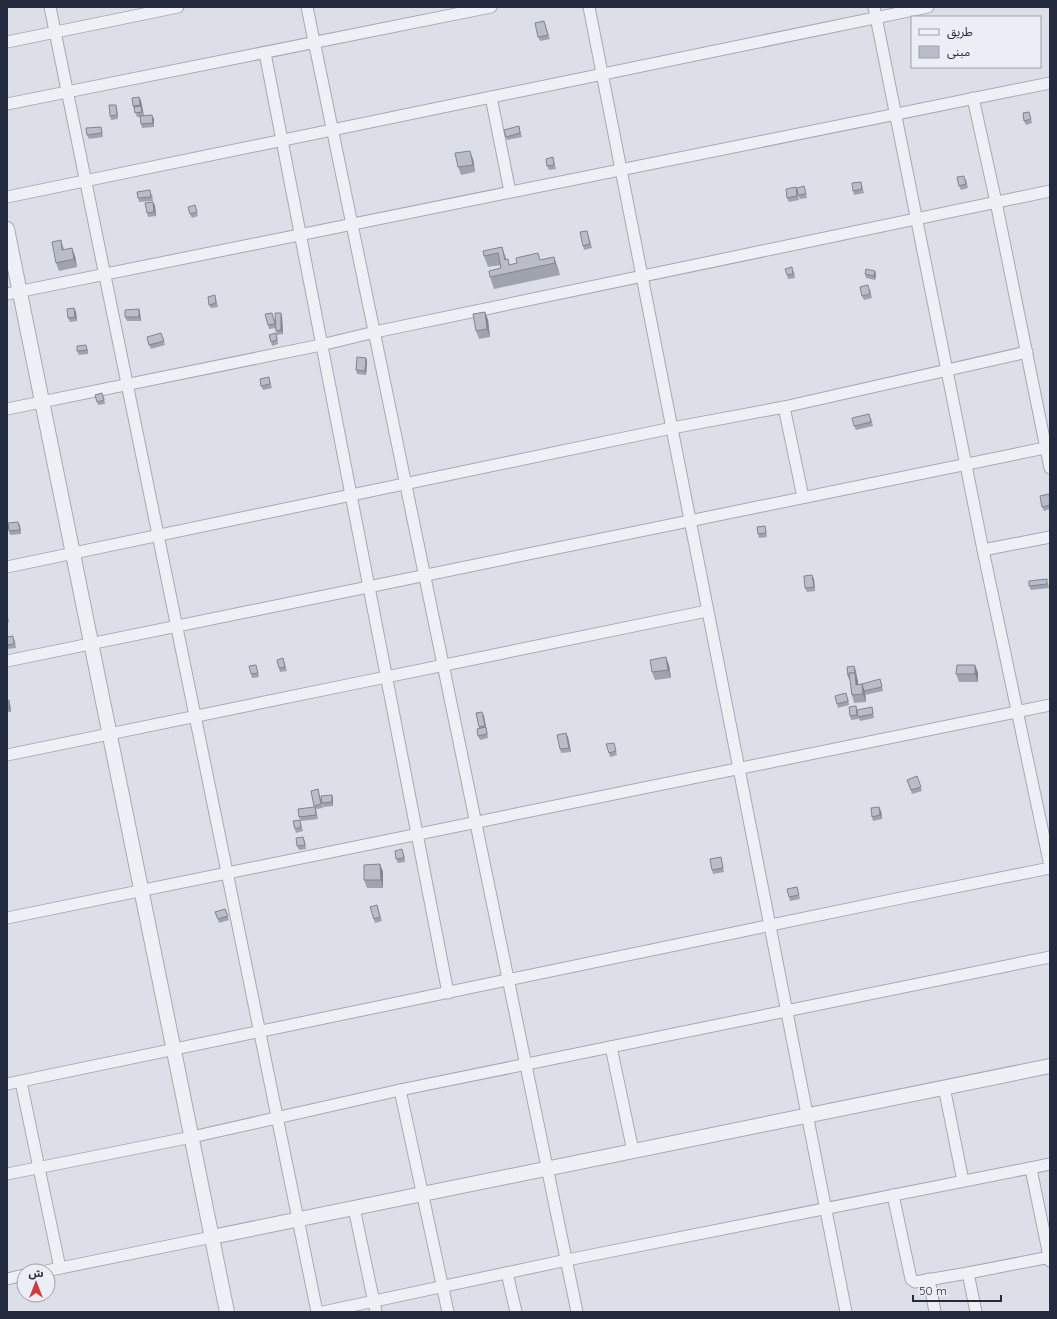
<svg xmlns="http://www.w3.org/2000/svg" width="1057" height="1319" viewBox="0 0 1057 1319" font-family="Quicksand,'Noto Sans Arabic',sans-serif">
<rect width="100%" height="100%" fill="#dcdfe7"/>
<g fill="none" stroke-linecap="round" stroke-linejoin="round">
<defs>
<g id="minor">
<polyline points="50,7 317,1312"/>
<polyline points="307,7 577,1312"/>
<polyline points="589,7 846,1312"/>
<polyline points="874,7 983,550 1050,866"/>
<polyline points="7,42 178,7"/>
<polyline points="265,53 448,993"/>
<polyline points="491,97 510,192"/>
<polyline points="973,98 996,202 1050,468"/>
<polyline points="7,104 491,7"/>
<polyline points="7,197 928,7"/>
<polyline points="7,294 1050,83"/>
<polyline points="784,407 803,497"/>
<polyline points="7,409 321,345 375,332 1050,191"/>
<polyline points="983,550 1050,537"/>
<polyline points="7,567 672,428 784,407 1027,352"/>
<polyline points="7,661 1050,447"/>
<path d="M7,755C240,706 474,660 707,611"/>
<polyline points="7,918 1050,705"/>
<polyline points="611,1047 633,1151"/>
<polyline points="21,1082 60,1268"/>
<polyline points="7,1084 906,897 1050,868"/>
<polyline points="944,1087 963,1181"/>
<polyline points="400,1090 448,1312"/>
<polyline points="1031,1169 1050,1261"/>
<polyline points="7,1174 192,1137 400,1090 1050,957"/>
<polyline points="893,1195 911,1279 915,1282 968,1273 1050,1257"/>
<polyline points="354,1208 376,1312"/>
<polyline points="46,1271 212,1237"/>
<polyline points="507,1273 516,1312"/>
<polyline points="968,1273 976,1312"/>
<polyline points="7,1279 24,1275"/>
<polyline points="929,1279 935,1312"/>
<polyline points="323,1312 567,1260 1050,1164"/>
</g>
<g id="tertiary">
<polyline points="7,229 227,1312"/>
<polyline points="212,1237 1050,1066"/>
</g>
</defs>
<!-- minor casing -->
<use href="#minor" stroke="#a5a9b4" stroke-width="13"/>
<!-- tertiary casing -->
<use href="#tertiary" stroke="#a5a9b4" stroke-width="16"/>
<!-- minor -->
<use href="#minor" stroke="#eff0f5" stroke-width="11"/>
<!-- tertiary -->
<use href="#tertiary" stroke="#eff0f5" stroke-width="14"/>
</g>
<!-- wall -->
<g fill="#9fa3ae">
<polygon points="544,21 550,39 540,41 538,37"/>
<polygon points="139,97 141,101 144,116 154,119 154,127 142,128 141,124 140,117 137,117 133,106"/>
<polygon points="116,105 117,109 118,119 111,120 110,116"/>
<polygon points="1029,112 1032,123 1026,125 1024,121"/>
<polygon points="519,126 522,137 507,140 506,137"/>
<polygon points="101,127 102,131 103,137 89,139 87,135"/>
<polygon points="553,157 556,169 549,170 547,166"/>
<polygon points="473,159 475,172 461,175 458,167"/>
<polygon points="966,179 968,188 961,190 959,186"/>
<polygon points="861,182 864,193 854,195 853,191"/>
<polygon points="796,187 799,200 789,202 787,198"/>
<polygon points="805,190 807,198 800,199 798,195"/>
<polygon points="152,194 153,201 139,202 138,198"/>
<polygon points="153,202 155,206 156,216 148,217 147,213"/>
<polygon points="195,205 198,216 192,218 190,214"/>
<polygon points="587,231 592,248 584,250 583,246"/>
<polygon points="61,240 64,249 75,256 77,267 59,271 56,263"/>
<polygon points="502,247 506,260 510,265 540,260 554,257 560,275 494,289 490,277 501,268 501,265 488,267 484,256"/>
<polygon points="794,271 795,278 788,279 787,275"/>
<polygon points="875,271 876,275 875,280 866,278 865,274"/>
<polygon points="870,289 872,298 864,300 862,296"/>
<polygon points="215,295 218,307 211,308 209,305"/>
<polygon points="74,308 76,312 77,321 70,322 68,318"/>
<polygon points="139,309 140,313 141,321 127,321 125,317"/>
<polygon points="485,312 488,320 490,337 479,339 476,331"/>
<polygon points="274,317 276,326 282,317 283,334 277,335 276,328 269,329 268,325"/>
<polygon points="161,333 165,345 151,349 149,345"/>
<polygon points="277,337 278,344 272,346 271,342"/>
<polygon points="88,349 88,354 79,355 77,351"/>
<polygon points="366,358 367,362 366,375 357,374 356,370"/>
<polygon points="269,377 272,388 263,390 261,386"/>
<polygon points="104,397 105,404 98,405 97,402"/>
<polygon points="871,418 873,426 856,430 854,426"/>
<polygon points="1049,494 1050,497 1050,509 1044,511 1042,507"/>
<polygon points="18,522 20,526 21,534 10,535 9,531"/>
<polygon points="766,530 767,537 759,538 758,534"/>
<polygon points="814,579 815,591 807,592 805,588"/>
<polygon points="1048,583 1049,588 1031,590 1029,586"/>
<polygon points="7,612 9,622 7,623"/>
<polygon points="7,637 15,640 16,648 7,649"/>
<polygon points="283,658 287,671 280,672 279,668"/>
<polygon points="256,665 259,677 252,678 251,674"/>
<polygon points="669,665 671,678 655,680 652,672"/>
<polygon points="975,665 978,673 978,682 959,682 956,674"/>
<polygon points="854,666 856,670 858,685 862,684 863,689 880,679 883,691 865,695 865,693 866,702 854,703 852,695 850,680 849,680 848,676"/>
<polygon points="848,697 849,705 838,708 837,704"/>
<polygon points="7,701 10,704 11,712 7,712"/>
<polygon points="856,706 857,710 858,719 851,720 850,716"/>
<polygon points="872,707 874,718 860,721 858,717"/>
<polygon points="484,716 488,738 480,740 478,736 479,729 479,727"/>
<polygon points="568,737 571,752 561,753 560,749"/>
<polygon points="615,747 617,755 610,757 609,753"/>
<polygon points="917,776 922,791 912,794 907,780"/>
<polygon points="318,789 323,808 316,809 318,819 301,821 299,817 314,807 311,791"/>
<polygon points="332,795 333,799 333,806 323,807 322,803"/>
<polygon points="881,811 882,819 873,821 872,817"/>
<polygon points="300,820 303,831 296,833 295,829"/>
<polygon points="303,837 305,841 306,849 299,850 297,846"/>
<polygon points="404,853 405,862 398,863 396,859"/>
<polygon points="721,857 724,872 713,874 712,870"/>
<polygon points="380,864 383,872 383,888 367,888 364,880"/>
<polygon points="797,887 800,899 790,901 789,897"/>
<polygon points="377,905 382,921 375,923 370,907"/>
<polygon points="225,909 229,920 219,923 215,912"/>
</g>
<!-- shaded-wall -->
<g fill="#82848d">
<polygon points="139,97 141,101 144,116 140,105"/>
<polygon points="116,105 117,109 118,119 117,115"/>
<polygon points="152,115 154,119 154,127 153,123"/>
<polygon points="470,151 473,159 475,172 473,165"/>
<polygon points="153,202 155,206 156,216 154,212"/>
<polygon points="502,247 506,259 509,272 505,260"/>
<polygon points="72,248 75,256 77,267 74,259"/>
<polygon points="554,257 560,275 555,263"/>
<polygon points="875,271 876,275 875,280 874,276"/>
<polygon points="74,308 76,312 77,321 75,317"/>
<polygon points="139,309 140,313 141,321 139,317"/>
<polygon points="485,312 488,320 490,337 487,329"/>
<polygon points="281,313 282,317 283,334 281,330"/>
<polygon points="366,358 367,362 366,375 365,371"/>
<polygon points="18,522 20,526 21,534"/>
<polygon points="812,575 814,579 815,591 814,587"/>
<polygon points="666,657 669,665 671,678 668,670"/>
<polygon points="975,665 978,673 978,682 975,674"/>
<polygon points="854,666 858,681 859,693 856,685"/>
<polygon points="862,684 865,693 866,702 863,694"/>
<polygon points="9,700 10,704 11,712 9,708"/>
<polygon points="482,712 484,716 488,738 485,726"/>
<polygon points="566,733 568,737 571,752 569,748"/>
<polygon points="332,795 333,799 333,806 332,802"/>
<polygon points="879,807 881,811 882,819 880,815"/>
<polygon points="380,864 383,872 383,888 381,880"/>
</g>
<!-- building -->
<g fill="#b9bdca" stroke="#82848d">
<polygon points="544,21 548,35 538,37 535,23"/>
<polygon points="139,97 140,105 133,106 132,98"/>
<polygon points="109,105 116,105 117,115 110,116"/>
<polygon points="141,106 142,112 135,113 134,107"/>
<polygon points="1029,112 1031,119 1024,121 1023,113"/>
<polygon points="152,115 153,123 141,124 140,116"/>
<polygon points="519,126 520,133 506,137 504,130"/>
<polygon points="101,127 102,133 87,135 86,128"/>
<polygon points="470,151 473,165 458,167 455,153"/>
<polygon points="553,157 554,165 547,166 546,159"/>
<polygon points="964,176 966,184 959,186 957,177"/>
<polygon points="861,182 862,189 853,191 852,183"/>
<polygon points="804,186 806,194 798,195 797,188"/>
<polygon points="796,187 797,196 787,198 786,189"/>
<polygon points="150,190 151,197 138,198 137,192"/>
<polygon points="153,202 154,212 147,213 145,203"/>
<polygon points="195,205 197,212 190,214 188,207"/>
<polygon points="587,231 590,244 583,246 580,232"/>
<polygon points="61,240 62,250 72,248 74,259 56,263 52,242"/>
<polygon points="502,247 505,260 508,259 509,265 517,263 516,258 538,253 540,260 554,257 555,263 490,277 489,271 501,268 498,253 484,256 483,251"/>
<polygon points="792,267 793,274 787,275 785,269"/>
<polygon points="866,269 875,271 874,276 865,274"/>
<polygon points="868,285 870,294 862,296 860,287"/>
<polygon points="215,295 216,303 209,305 208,297"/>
<polygon points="74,308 75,317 68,318 67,309"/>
<polygon points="139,309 139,317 125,317 125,310"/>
<polygon points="485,312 487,329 476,331 473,314"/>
<polygon points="272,313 275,324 268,325 265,314"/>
<polygon points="275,313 281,313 281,330 276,331"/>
<polygon points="161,333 164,341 149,345 147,337"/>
<polygon points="276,333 277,340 271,342 269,335"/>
<polygon points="86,345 87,350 77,351 77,346"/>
<polygon points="357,357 366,358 365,371 356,370"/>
<polygon points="269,377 270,384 261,386 260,379"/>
<polygon points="102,393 104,400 97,402 95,395"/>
<polygon points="869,414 871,422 854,426 852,418"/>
<polygon points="1049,494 1050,499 1050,505 1042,507 1040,496"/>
<polygon points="18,522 20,530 9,531 8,523"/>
<polygon points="765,526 766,533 758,534 757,527"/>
<polygon points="812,575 814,587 805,588 804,576"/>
<polygon points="1047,579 1047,584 1029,586 1029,581"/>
<polygon points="13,636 14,644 7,645 7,637"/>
<polygon points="666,657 668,670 652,672 650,660"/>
<polygon points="283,658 285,667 279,668 277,660"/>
<polygon points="256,665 258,673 251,674 249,666"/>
<polygon points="957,665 975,665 975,674 956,674"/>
<polygon points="854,666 855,675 855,673 849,673 850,676 848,676 847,667"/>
<polygon points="849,673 855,673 856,685 862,684 863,694 852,695"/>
<polygon points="880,679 882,687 864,691 862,684"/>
<polygon points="846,693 848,701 837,704 835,696"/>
<polygon points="9,700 9,708 7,708 7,701"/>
<polygon points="856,706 857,715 850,716 849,707"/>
<polygon points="872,707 873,714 858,717 857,710"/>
<polygon points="482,712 485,726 479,727 476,713"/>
<polygon points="486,727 487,734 478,736 477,729"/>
<polygon points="566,733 569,748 560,749 557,735"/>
<polygon points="614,743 616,751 609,753 606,744"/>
<polygon points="917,776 921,787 911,790 907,780"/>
<polygon points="318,789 321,804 314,806 311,791"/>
<polygon points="332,795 332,802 322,803 321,796"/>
<polygon points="315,807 316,815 299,817 298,809"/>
<polygon points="879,807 880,815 872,817 871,808"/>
<polygon points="300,820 301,827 295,829 293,821"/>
<polygon points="303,837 305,845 297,846 296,838"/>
<polygon points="402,849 404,858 396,859 395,851"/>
<polygon points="721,857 723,868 712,870 710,859"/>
<polygon points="380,864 381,880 364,880 364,865"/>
<polygon points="797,887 799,895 789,897 787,889"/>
<polygon points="377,905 380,917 374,919 370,907"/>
<polygon points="225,909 228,916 218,919 215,912"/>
</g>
<!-- border -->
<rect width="1057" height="1319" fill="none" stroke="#252b3e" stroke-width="16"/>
<!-- legend -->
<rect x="911" y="16" width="130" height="52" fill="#ebeef5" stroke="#9ca0ac"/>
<rect x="919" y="29" width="20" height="6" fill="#eff0f5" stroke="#9ca0ac"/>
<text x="947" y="36" font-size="12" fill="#252b3e">طريق</text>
<rect x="919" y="46" width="20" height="12" fill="#b9bdca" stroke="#9ca0ac"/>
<text x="947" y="56" font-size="12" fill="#252b3e">مبنى</text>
<!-- north arrow -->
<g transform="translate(36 1283)"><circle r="19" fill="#ebeef5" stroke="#9ca0ac"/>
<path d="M0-3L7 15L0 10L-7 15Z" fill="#d5383a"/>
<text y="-6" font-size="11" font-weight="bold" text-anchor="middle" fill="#252b3e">ش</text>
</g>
<!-- scale -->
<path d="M913 1295v6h88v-6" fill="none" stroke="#252b3e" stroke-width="2"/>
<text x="919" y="1295" font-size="12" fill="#252b3e" stroke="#ebeef5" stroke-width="3" paint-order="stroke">50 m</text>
</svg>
